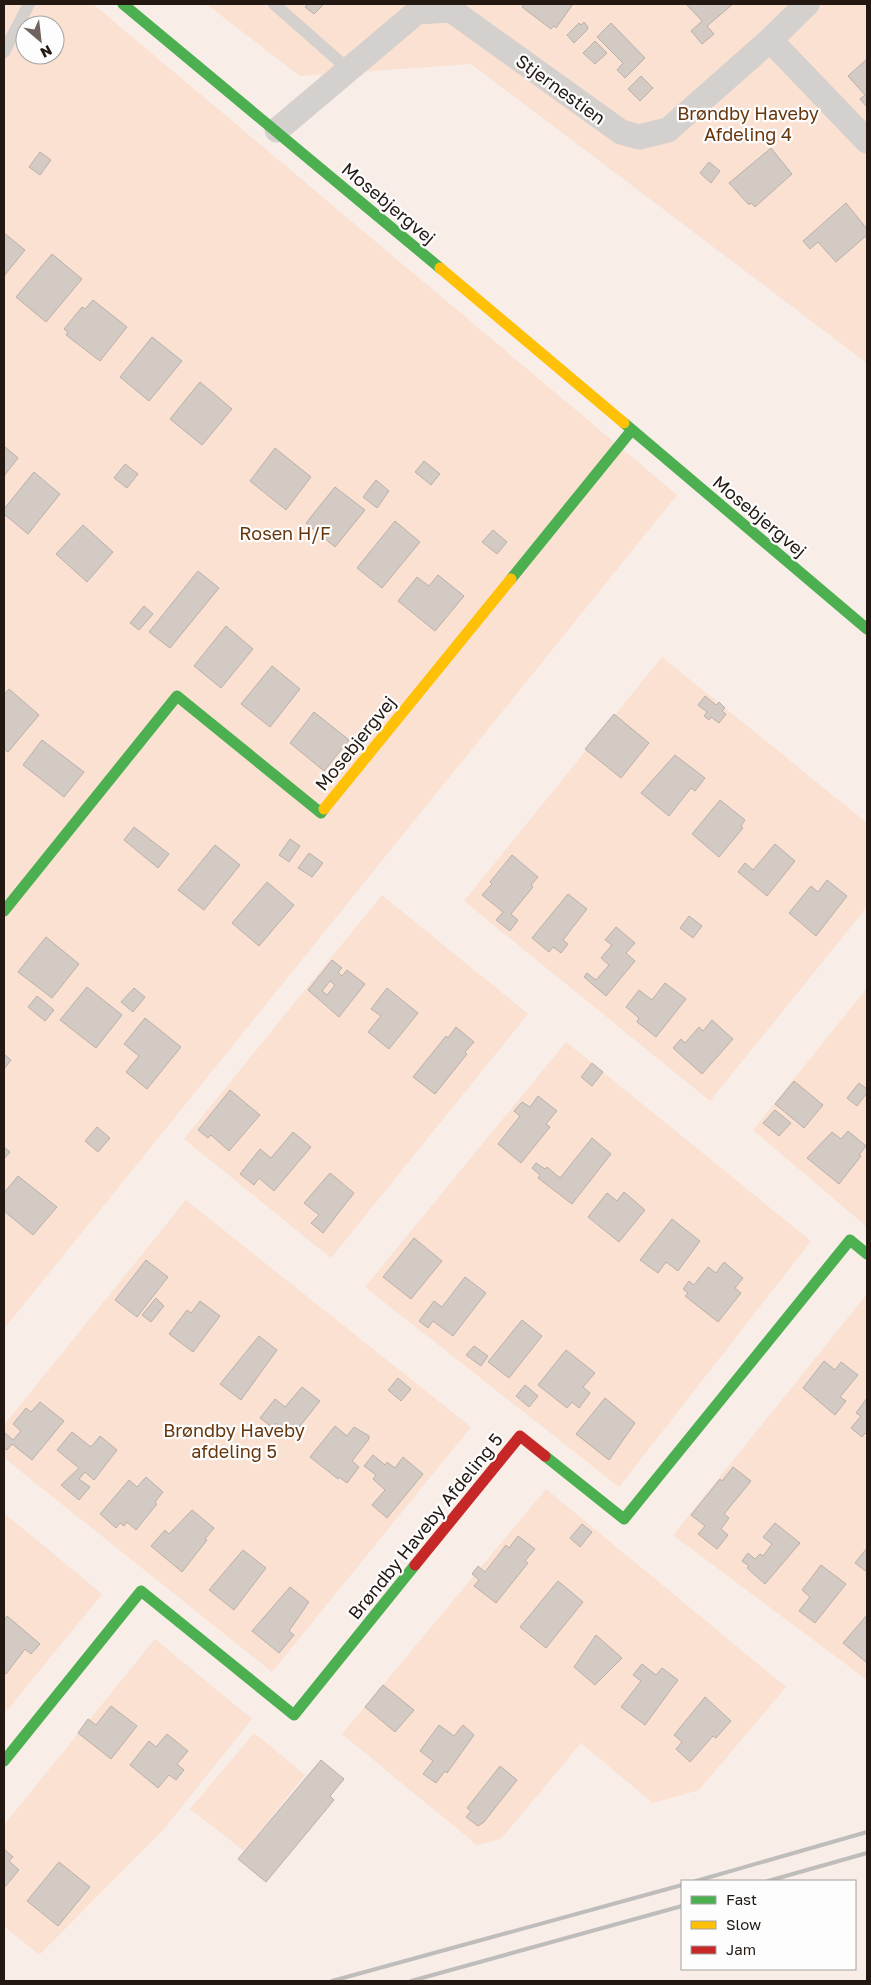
<svg xmlns="http://www.w3.org/2000/svg" width="871" height="1985" viewBox="0 0 871 1985" font-family="'Golos Text',sans-serif">
<rect width="100%" height="100%" fill="#f8ede7"/>
<!-- green -->
<g fill="#fae1d2" fill-rule="evenodd">
<path d="M4,4H93L677,495L4,1329ZM25,25H55V55H25Z"/>
<polygon points="206,4 867,4 867,363 471,64 300,76"/>
<polygon points="662,657 867,823 867,907 710,1101 464,901"/>
<polygon points="382,895 528,1014 331,1258 184,1139"/>
<polygon points="867,988 867,1227 753,1130"/>
<polygon points="566,1042 811,1241 619,1487 365,1287"/>
<polygon points="186,1200 471,1427 272,1672 4,1458 4,1425"/>
<polygon points="867,1294 867,1680 673,1535"/>
<polygon points="546,1489 786,1687 699,1790 653,1803 581,1743 501,1839 477,1845 342,1734"/>
<polygon points="4,1513 102,1594 4,1714"/>
<polygon points="155,1639 252,1719 163,1830 164,1829 39,1955 4,1926 4,1825"/>
<polygon points="254,1733 305,1775 244,1851 190,1809"/>
</g>
<!-- building -->
<g fill="#d4cac4" stroke="#bab0aa" fill-rule="evenodd">
<polygon points="308,4 324,4 314,14 305,7"/>
<polygon points="524,4 573,4 556,28 554,26 551,29 522,7"/>
<polygon points="686,4 733,4 707,26 714,34 702,44 691,31 702,21"/>
<polygon points="584,22 588,27 587,30 574,43 567,35 579,23 581,25"/>
<polygon points="611,23 645,58 625,78 617,70 623,63 597,37"/>
<polygon points="595,41 607,53 595,64 583,53"/>
<polygon points="867,59 867,107 860,99 865,95 848,76"/>
<polygon points="641,76 653,88 640,101 628,89"/>
<polygon points="771,148 792,174 755,207 751,203 749,205 729,183"/>
<polygon points="40,152 51,160 40,175 29,167"/>
<polygon points="709,162 720,171 711,183 700,173"/>
<polygon points="846,203 867,229 867,235 836,262 818,242 810,249 803,241"/>
<polygon points="4,233 25,250 4,276"/>
<polygon points="52,254 82,279 46,322 16,297"/>
<polygon points="93,300 127,327 100,361 66,335 68,332 64,329 82,307 85,309"/>
<polygon points="152,337 182,361 149,401 120,377"/>
<polygon points="200,382 232,409 202,445 170,419"/>
<polygon points="4,446 18,458 4,476"/>
<polygon points="275,448 311,477 286,510 250,481"/>
<polygon points="424,461 440,474 431,485 415,472"/>
<polygon points="125,464 138,474 127,488 114,478"/>
<polygon points="34,472 60,494 28,534 4,514 4,509"/>
<polygon points="376,480 389,491 377,508 363,497"/>
<polygon points="335,487 365,510 335,547 306,523"/>
<polygon points="395,521 420,542 382,588 357,568"/>
<polygon points="83,525 113,552 87,582 56,554"/>
<polygon points="493,530 507,542 497,554 482,542"/>
<polygon points="198,571 219,588 170,648 149,632"/>
<polygon points="438,575 464,596 435,631 398,601 417,577 429,586"/>
<polygon points="144,606 153,614 139,630 130,623"/>
<polygon points="226,626 253,649 221,688 194,666"/>
<polygon points="272,666 300,689 270,727 241,704"/>
<polygon points="9,689 39,715 8,752 4,749 4,695"/>
<polygon points="705,696 716,705 719,702 725,708 722,711 726,714 719,723 711,717 709,720 704,716 707,712 698,705"/>
<polygon points="314,712 349,740 324,771 290,743"/>
<polygon points="614,714 649,743 621,778 585,749"/>
<polygon points="42,740 84,772 64,797 23,765"/>
<polygon points="675,755 705,778 695,791 691,788 669,816 641,793"/>
<polygon points="720,800 745,820 741,826 743,828 719,857 692,834"/>
<polygon points="134,827 169,854 158,868 124,840"/>
<polygon points="290,839 300,846 289,862 279,855"/>
<polygon points="775,844 795,861 767,896 738,872 745,863 753,870"/>
<polygon points="215,845 240,865 204,910 178,890"/>
<polygon points="309,853 323,863 312,877 298,868"/>
<polygon points="512,855 538,877 531,885 533,887 511,914 518,920 510,931 496,920 503,912 482,895 492,884 490,882"/>
<polygon points="827,880 847,896 816,936 789,913 811,886 818,892"/>
<polygon points="267,882 294,905 259,946 232,923"/>
<polygon points="568,894 587,909 563,940 568,944 561,953 553,947 549,952 532,938"/>
<polygon points="689,916 702,926 693,938 680,928"/>
<polygon points="616,927 635,943 626,953 635,961 606,996 584,977 587,973 596,980 609,965 601,958 612,945 605,940"/>
<polygon points="46,937 79,964 52,998 18,972"/>
<path d="M332,960L342,968L338,972L342,976L347,970L365,984L339,1017L308,990ZM330,981L335,985L327,995L322,991Z"/>
<polygon points="665,983 686,999 656,1037 637,1022 639,1018 626,1007 639,990 652,1000"/>
<polygon points="87,987 122,1015 96,1048 60,1020"/>
<polygon points="134,988 145,997 133,1012 121,1002"/>
<polygon points="387,988 418,1013 389,1049 368,1032 381,1016 371,1009"/>
<polygon points="37,996 54,1010 45,1021 28,1007"/>
<polygon points="145,1018 181,1047 147,1089 126,1072 139,1056 124,1044"/>
<polygon points="712,1020 733,1039 702,1074 673,1048 681,1039 685,1043 699,1027 703,1031"/>
<polygon points="456,1027 474,1042 465,1052 467,1054 435,1094 413,1077 446,1036 448,1038"/>
<polygon points="4,1054 11,1060 4,1069"/>
<polygon points="592,1063 603,1072 592,1086 581,1077"/>
<polygon points="794,1081 823,1105 804,1128 775,1104"/>
<polygon points="859,1083 867,1089 867,1093 857,1106 847,1098"/>
<polygon points="230,1090 260,1115 229,1151 211,1135 208,1138 198,1130"/>
<polygon points="538,1096 557,1111 546,1124 550,1127 521,1163 498,1144 520,1116 514,1111 522,1102 530,1107"/>
<polygon points="775,1110 791,1123 779,1136 763,1123"/>
<polygon points="97,1127 110,1138 98,1152 85,1141"/>
<polygon points="848,1131 866,1146 859,1155 861,1156 839,1184 807,1158 832,1132 841,1139"/>
<polygon points="293,1132 311,1147 274,1191 259,1178 254,1185 240,1174 260,1149 271,1158"/>
<polygon points="592,1138 611,1154 572,1204 538,1178 540,1175 532,1168 536,1163 545,1169 547,1167 560,1178"/>
<polygon points="4,1147 10,1152 4,1159"/>
<polygon points="330,1173 354,1193 323,1233 311,1223 319,1215 304,1203"/>
<polygon points="18,1176 57,1207 33,1235 4,1211 4,1193"/>
<polygon points="624,1192 645,1210 619,1242 588,1217 607,1193 617,1201"/>
<polygon points="672,1219 700,1241 678,1271 666,1262 658,1273 640,1260"/>
<polygon points="414,1238 442,1261 411,1299 383,1277"/>
<polygon points="146,1260 168,1277 137,1317 115,1300"/>
<polygon points="724,1262 743,1278 735,1288 741,1293 718,1322 685,1296 688,1293 683,1289 689,1281 694,1285 708,1267 716,1273"/>
<polygon points="465,1277 486,1293 453,1336 433,1321 428,1328 419,1321 434,1301 442,1307"/>
<polygon points="156,1298 164,1306 151,1322 142,1315"/>
<polygon points="200,1301 220,1316 193,1352 169,1334 187,1310 191,1313"/>
<polygon points="522,1320 542,1336 509,1378 488,1362"/>
<polygon points="259,1336 277,1350 241,1400 220,1384"/>
<polygon points="474,1346 488,1356 481,1366 466,1355"/>
<polygon points="566,1350 595,1373 583,1387 590,1393 579,1408 572,1402 567,1408 538,1385"/>
<polygon points="824,1361 835,1370 841,1362 858,1375 840,1397 846,1401 835,1415 803,1388"/>
<polygon points="398,1378 411,1389 401,1401 388,1390"/>
<polygon points="525,1385 538,1396 529,1407 516,1396"/>
<polygon points="302,1387 320,1401 292,1436 276,1423 273,1428 260,1418 275,1399 285,1407"/>
<polygon points="605,1398 635,1423 609,1460 576,1434"/>
<polygon points="867,1398 867,1435 865,1433 862,1437 851,1428 861,1416 856,1413"/>
<polygon points="40,1402 64,1421 32,1460 12,1444 7,1450 4,1448 4,1432 13,1440 21,1431 13,1424 26,1408 31,1412"/>
<polygon points="335,1426 347,1436 354,1427 369,1436 369,1439 352,1461 359,1467 347,1483 339,1477 338,1479 310,1457"/>
<polygon points="72,1432 91,1447 100,1436 117,1450 94,1480 85,1472 79,1479 90,1487 79,1500 61,1485 79,1468 57,1450"/>
<polygon points="373,1455 385,1465 387,1462 395,1468 403,1457 423,1474 387,1518 372,1505 385,1490 373,1479 376,1475 364,1466"/>
<polygon points="733,1467 751,1481 724,1514 729,1518 721,1529 728,1535 717,1549 698,1534 705,1526 691,1515 720,1479 722,1481"/>
<polygon points="146,1477 163,1492 155,1502 157,1504 136,1530 127,1522 124,1526 120,1523 116,1528 100,1514 129,1480 137,1487"/>
<polygon points="192,1510 214,1528 205,1539 207,1540 182,1572 151,1546 165,1530 169,1534"/>
<polygon points="775,1523 800,1543 765,1584 747,1568 749,1566 742,1561 748,1553 755,1559 760,1554 763,1556 772,1544 763,1537"/>
<polygon points="582,1524 592,1532 580,1547 570,1538"/>
<polygon points="518,1536 535,1549 525,1561 528,1563 496,1603 474,1586 479,1580 472,1574 478,1566 485,1572 506,1545 509,1548"/>
<polygon points="867,1548 867,1572 855,1563"/>
<polygon points="243,1550 266,1568 234,1610 209,1590"/>
<polygon points="821,1565 846,1584 815,1623 799,1611 810,1597 802,1590"/>
<polygon points="558,1581 583,1602 546,1648 520,1627"/>
<polygon points="290,1587 309,1602 289,1631 294,1635 279,1653 252,1631"/>
<polygon points="867,1615 867,1661 866,1662 843,1643"/>
<polygon points="7,1616 40,1644 31,1654 25,1649 6,1674 4,1672 4,1621"/>
<polygon points="596,1635 622,1658 595,1685 574,1667"/>
<polygon points="642,1664 656,1675 662,1668 678,1680 645,1725 621,1707 641,1681 633,1675"/>
<polygon points="383,1685 414,1710 395,1732 365,1707"/>
<polygon points="705,1697 731,1721 716,1738 713,1736 690,1762 676,1749 682,1742 674,1735"/>
<polygon points="111,1706 137,1726 111,1759 78,1733 88,1719 96,1725"/>
<polygon points="439,1725 454,1736 463,1725 474,1735 447,1773 445,1771 436,1783 423,1774 433,1761 420,1751"/>
<polygon points="167,1734 188,1751 177,1764 184,1770 176,1780 169,1775 158,1788 130,1765 149,1741 156,1747"/>
<polygon points="321,1760 344,1779 330,1796 334,1800 266,1882 238,1859"/>
<polygon points="500,1766 517,1780 484,1822 478,1826 466,1817 471,1811 467,1808"/>
<polygon points="4,1849 13,1857 9,1861 19,1870 4,1888"/>
<polygon points="59,1862 90,1887 58,1926 27,1901"/>
</g>
<g fill="none" stroke-linecap="round" stroke-linejoin="round">
<!-- lane -->
<g stroke="#d4d0ce" stroke-width="12">
<polyline points="274,4 348,69"/>
<polyline points="4,52 29,4"/>
</g>
<!-- street -->
<g stroke="#d4d0ce" stroke-width="25">
<polyline points="770,40 867,141"/>
<polyline points="277,130 417,12 451,10 621,132 639,137 668,130 770,40 807,4"/>
</g>
<!-- fast -->
<g stroke="#4caf50" stroke-width="11">
<polyline points="123,4 440,268"/>
<polyline points="624,423 867,629"/>
<polyline points="511,579 631,431"/>
<polyline points="4,911 177,696 321,813 324,809"/>
<polyline points="545,1456 624,1519 850,1240 867,1254"/>
<polyline points="4,1761 141,1591 294,1715 415,1565"/>
</g>
<!-- slow -->
<g stroke="#ffc107" stroke-width="11">
<polyline points="440,268 624,423"/>
<polyline points="324,809 511,579"/>
</g>
<!-- jam -->
<polyline stroke="#c62828" stroke-width="11" points="415,1565 520,1436 545,1456"/>
<!-- rail -->
<g stroke="#bfbdbb" stroke-width="4">
<polyline points="696,1881 867,1832"/>
<polyline points="768,1881 867,1853"/>
<polyline points="332,1981 682,1885"/>
<polyline points="411,1981 682,1906"/>
</g>
</g>
<g text-anchor="middle" dominant-baseline="central" stroke-width="4.5" stroke-linejoin="round" paint-order="stroke">
<!-- street labels -->
<g font-size="18" fill="#231912" stroke="#fdfdfd">
<text transform="translate(561 89) rotate(36)">Stjernestien</text>
<text transform="translate(389 203) rotate(40)">Mosebjergvej</text>
<text transform="translate(760 516) rotate(40)">Mosebjergvej</text>
<text transform="translate(355 743) rotate(-51)">Mosebjergvej</text>
<text transform="translate(425 1526) rotate(-51)">Brøndby Haveby Afdeling 5</text>
</g>
<!-- park labels -->
<g font-size="18" fill="#65350c" stroke="#fdfdfd">
<text x="748" y="113">Brøndby Haveby<tspan x="748" dy="21">Afdeling 4</tspan></text>
<text x="285" y="533">Rosen H/F</text>
<text x="234" y="1430">Brøndby Haveby<tspan x="234" dy="21">afdeling 5</tspan></text>
</g>
</g>
<!-- border -->
<rect width="871" height="1985" fill="none" stroke="#231912" stroke-width="10"/>
<!-- legend -->
<rect x="681" y="1880" width="175" height="90" fill="#fdfdfd" stroke="#a6a29f"/>
<rect x="691" y="1896" width="25" height="8" fill="#4caf50" stroke="#a6a29f"/>
<text x="726" y="1905" font-size="15" fill="#231912">Fast</text>
<rect x="691" y="1921" width="25" height="8" fill="#ffc107" stroke="#a6a29f"/>
<text x="726" y="1930" font-size="15" fill="#231912">Slow</text>
<rect x="691" y="1946" width="25" height="8" fill="#c62828" stroke="#a6a29f"/>
<text x="726" y="1955" font-size="15" fill="#231912">Jam</text>
<!-- north arrow -->
<g transform="translate(40 40) rotate(152)"><circle r="24" fill="#fdfdfd" stroke="#a6a29f"/>
<path d="M0-4L9 19L0 12L-9 19Z" fill="#6e635d"/>
<text y="-8" font-size="14" font-weight="bold" text-anchor="middle" fill="#231912">N</text>
</g>
</svg>
